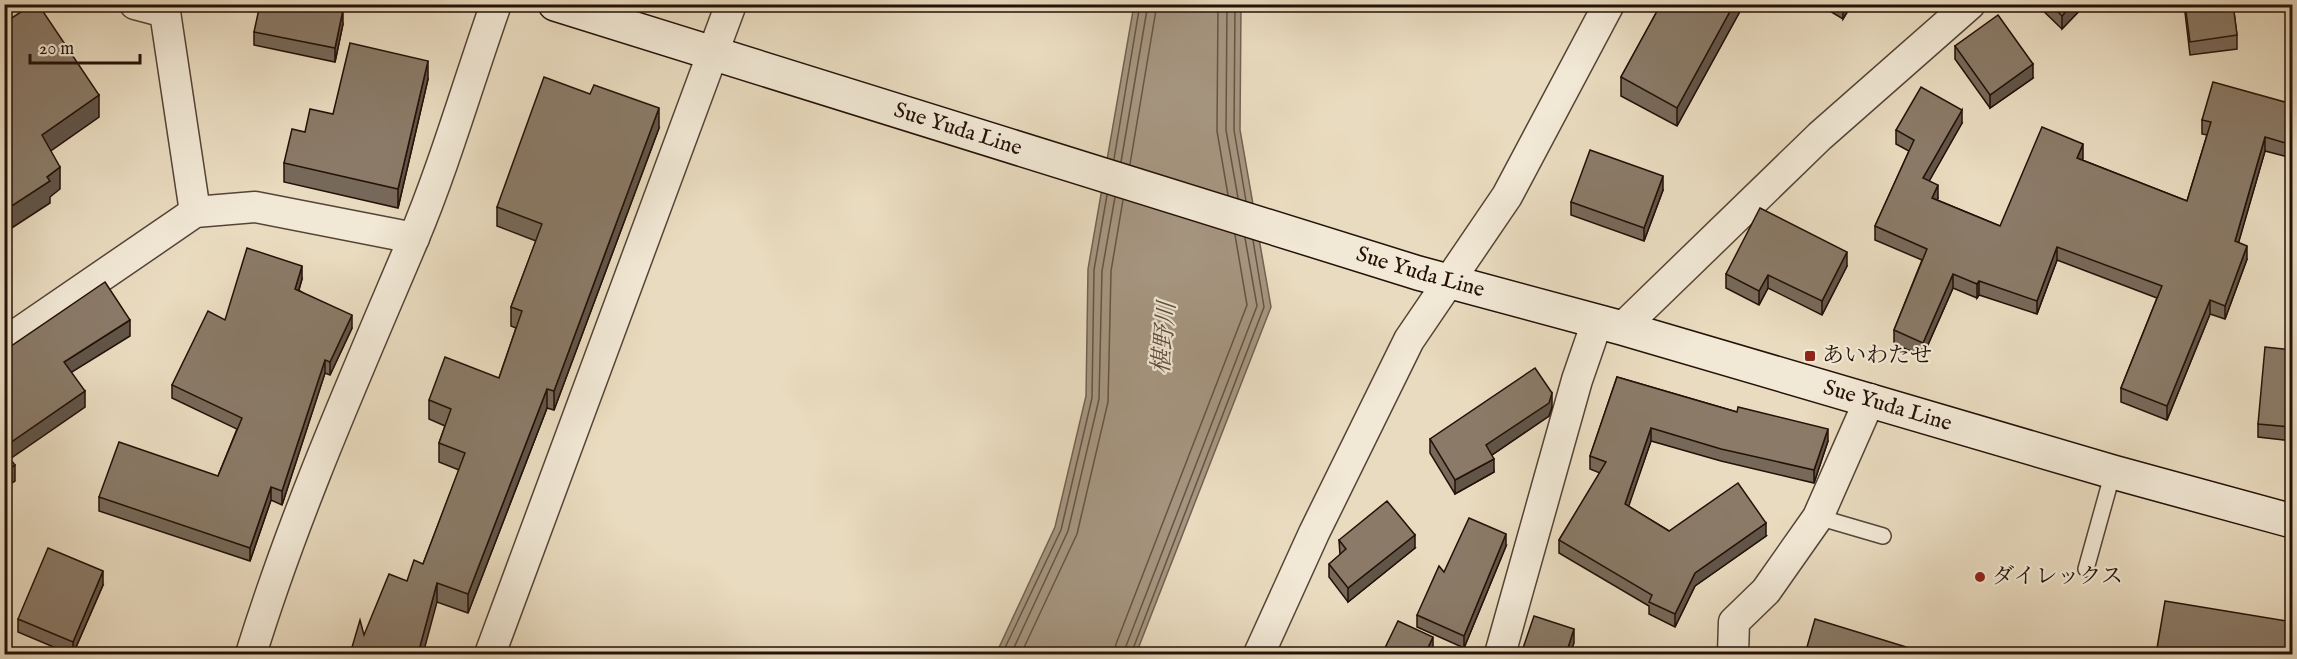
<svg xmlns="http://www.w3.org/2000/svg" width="2297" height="659" viewBox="0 0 2297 659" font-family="'IM FELL English','Noto Serif JP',serif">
<rect width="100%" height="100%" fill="#e9dbbf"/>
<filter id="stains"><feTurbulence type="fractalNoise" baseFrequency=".00333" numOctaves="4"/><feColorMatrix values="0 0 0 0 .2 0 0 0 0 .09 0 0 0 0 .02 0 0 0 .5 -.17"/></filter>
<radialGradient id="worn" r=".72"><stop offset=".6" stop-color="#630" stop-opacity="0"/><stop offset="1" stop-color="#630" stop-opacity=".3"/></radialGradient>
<!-- water -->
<polygon fill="#a69681" stroke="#726151" stroke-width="1.5" points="1134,5 1241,5 1240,130 1271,307 1136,654 996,654 1055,527 1086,396 1088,269"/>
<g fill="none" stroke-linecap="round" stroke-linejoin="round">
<!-- shore -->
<g stroke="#655444" stroke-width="1.5">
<polyline points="1218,4 1217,131 1228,195"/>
<polyline points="1227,4 1226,130 1238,198"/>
<polyline points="1235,4 1234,130 1246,201"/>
<polyline points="1114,159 1140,4"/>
<polyline points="1121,162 1148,4"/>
<polyline points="1130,164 1157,4"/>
<polyline points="1002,654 1061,530 1092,398 1094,270 1107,195"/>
<polyline points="1011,654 1068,531 1099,399 1102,271 1115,197"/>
<polyline points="1021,654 1077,534 1108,402 1111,271 1123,200"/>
<polyline points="1114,654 1116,644 1247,305 1235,235"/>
<polyline points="1123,654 1257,306 1245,238"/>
<polyline points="1131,654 1264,307 1253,240"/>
</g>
<defs>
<g id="lane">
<polyline points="1818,517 1883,536"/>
<polyline points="2086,569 2113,472"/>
</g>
<g id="street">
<polyline points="135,4 165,12 195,212"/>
<polyline points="1622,328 1820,136 1970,4"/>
<polyline points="4,343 195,212 255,207 414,238"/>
<path d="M251,654C295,512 355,377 413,240C445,164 468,83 496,4"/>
<polyline points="490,654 731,4"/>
<polyline points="1259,654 1314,533 1409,340 1507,196 1609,4"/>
<polyline points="1500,654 1577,380 1597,322"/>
<polyline points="1733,654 1734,622 1766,591 1818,517 1870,399"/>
</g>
<g id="secondary">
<path id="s1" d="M555,4L1418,273L1622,328L2113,472L2292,521"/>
</g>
</defs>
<!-- lane casing -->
<use href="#lane" stroke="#554436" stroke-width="18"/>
<!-- street casing -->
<use href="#street" stroke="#554436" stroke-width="33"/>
<!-- secondary casing -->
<use href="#secondary" stroke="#241108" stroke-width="36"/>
<!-- lane -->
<use href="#lane" stroke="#f1e8d5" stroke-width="15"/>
<!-- street -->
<use href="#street" stroke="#f1e8d5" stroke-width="30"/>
<!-- secondary -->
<use href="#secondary" stroke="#f1e8d5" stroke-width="33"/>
</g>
<!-- wall -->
<g fill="#776959" stroke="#241108" stroke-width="1.5">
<polygon points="1661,4 1744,4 1677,126 1621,96 1621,77"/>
<polygon points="1818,4 1852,4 1843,19"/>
<polygon points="2036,4 2086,4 2062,29"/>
<polygon points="2184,4 2233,4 2237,35 2237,49 2190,55"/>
<polygon points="343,24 335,62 254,45 254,32"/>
<polygon points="1955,46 2033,78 1990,108 1955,59"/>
<polygon points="428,79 398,208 284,182 284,163 305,132 333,114"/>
<polygon points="2292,104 2292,158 2265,151 2238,243 2247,259 2225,319 2210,314 2167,420 2121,402 2121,388 2157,298 2057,260 2037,314 1979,295 1977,298 1953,288 1923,356 1894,344 1894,330 1922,260 1875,240 1875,226 1909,151 1896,144 1896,130 1962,123 1929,181 1938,198 1937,200 2000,226 2083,158 2082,160 2187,201 2207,135 2202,134 2202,120"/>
<polygon points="659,128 554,410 547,408 468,613 437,602 364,635 407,581 423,564 459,470 439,462 439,443 445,426 429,419 429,400 499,378 516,328 511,326 511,307 536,241 497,226 497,207"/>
<polygon points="1663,190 1644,241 1571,215 1571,202"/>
<polygon points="1847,266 1822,315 1768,288 1759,305 1726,288 1726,274"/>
<polygon points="302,279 299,290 352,328 330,375 325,373 282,505 271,500 250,561 99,511 99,497 218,476 237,429 172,398 172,385 225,320"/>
<polygon points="2292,350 2292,441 2258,437 2258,424"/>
<polygon points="1617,377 1737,412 1828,441 1814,483 1721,461 1651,441 1628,506 1669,531 1766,536 1695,586 1675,627 1649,614 1649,606 1559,553 1559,540 1600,473 1590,469 1590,456"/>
<polygon points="1552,407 1549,416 1492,455 1494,472 1455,494 1430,453 1430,439"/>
<polygon points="1339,540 1415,548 1348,602 1329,577 1329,564 1340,555"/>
<polygon points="1506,546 1464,648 1417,627 1417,615"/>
<polygon points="103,585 73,654 70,654 18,632 18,619"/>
</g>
<!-- shaded-wall -->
<g fill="#615548" stroke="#241108" stroke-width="1.5">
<polygon points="1734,4 1744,4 1677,126 1677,108"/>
<polygon points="1843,4 1852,4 1843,19"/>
<polygon points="2072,4 2086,4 2062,29 2062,16"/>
<polygon points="343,10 343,24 335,62 335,48"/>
<polygon points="428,61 428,79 398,208 398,189"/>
<polygon points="2033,64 2033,78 1990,108 1990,95"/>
<polygon points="99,95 99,117 42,157 42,135"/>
<polygon points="659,108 659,128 554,410 554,391"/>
<polygon points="1962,110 1962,123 1923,192 1923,178"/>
<polygon points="2265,137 2265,151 2235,255 2235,241"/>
<polygon points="2083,144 2083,158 2077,172 2077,158"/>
<polygon points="60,167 60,189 50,197 50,203 4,233 4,211"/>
<polygon points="1663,176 1663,190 1644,241 1644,228"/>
<polygon points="1938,185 1938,198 1932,212 1932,198"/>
<polygon points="2247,246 2247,259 2225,319 2225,306"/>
<polygon points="2057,247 2057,260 2037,314 2037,301"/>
<polygon points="1847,252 1847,266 1822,315 1822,301"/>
<polygon points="302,266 302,279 295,302 295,289"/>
<polygon points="1953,274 1953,288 1923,356 1923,343"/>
<polygon points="1768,275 1768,288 1759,305 1759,291"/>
<polygon points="1979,281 1979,295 1977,298 1977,284"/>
<polygon points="2210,300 2210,314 2167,420 2167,406"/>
<polygon points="352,315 352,328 330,375 330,362"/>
<polygon points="130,320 130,336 64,377 64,362"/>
<polygon points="325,360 325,373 282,505 282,491"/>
<polygon points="547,389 547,408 468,613 468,594"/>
<polygon points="85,391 85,407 4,463 4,447"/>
<polygon points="1552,393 1552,407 1549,416 1486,459 1486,445"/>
<polygon points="1651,428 1651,441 1625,517 1625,504"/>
<polygon points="1828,429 1828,441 1814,483 1814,470"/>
<polygon points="1494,459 1494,472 1455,494 1455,480"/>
<polygon points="15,465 15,481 4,488 4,472"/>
<polygon points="271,487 271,500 250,561 250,548"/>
<polygon points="1766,523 1766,536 1695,586 1675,627 1675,614 1695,573"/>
<polygon points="1506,534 1506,546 1464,648 1464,636"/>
<polygon points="1415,535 1415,548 1348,602 1348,588"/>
<polygon points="103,571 103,585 73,654 73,642"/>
<polygon points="437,583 437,602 423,654 418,654"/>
<polygon points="1574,629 1574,643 1570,654 1566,654"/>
<polygon points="1433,637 1433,651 1431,654 1425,654"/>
</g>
<!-- building -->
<g fill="#8a7a67" stroke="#241108" stroke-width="1.5">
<polygon points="33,4 38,4 99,95 42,135 60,167 47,177 50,181 4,211 4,23"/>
<polygon points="260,4 315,4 343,10 335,48 254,32"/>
<polygon points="1661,4 1734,4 1677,108 1621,77"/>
<polygon points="2050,4 2072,4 2062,16"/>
<polygon points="2185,4 2233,4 2237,35 2190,42"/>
<polygon points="1998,15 2033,64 1990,95 1955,46"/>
<polygon points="350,43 428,61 398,189 284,163 292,129 305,132 310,109 333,114"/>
<polygon points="544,77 590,94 594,85 659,108 554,391 547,389 468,594 437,583 418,654 350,654 360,620 364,635 389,574 407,581 414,560 423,564 465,453 439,443 451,409 429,400 445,357 499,378 522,311 511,307 542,224 497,207"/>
<polygon points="2213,82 2292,104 2292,145 2265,137 2235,241 2247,246 2225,306 2210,300 2167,406 2121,388 2162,286 2057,247 2037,301 1979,281 1977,284 1953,274 1923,343 1894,330 1927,249 1875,226 1914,140 1896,130 1921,87 1962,110 1923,178 1938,185 1932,198 2000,226 2042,127 2083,144 2077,158 2187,201 2211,122 2202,120"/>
<polygon points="1590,150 1663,176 1644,228 1571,202"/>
<polygon points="1760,208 1847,252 1822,301 1768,275 1759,291 1726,274"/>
<polygon points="247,248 302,266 295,289 352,315 330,362 325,360 282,491 271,487 250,548 99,497 119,442 218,476 242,418 172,385 208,311 225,320"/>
<polygon points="105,282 130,320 64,362 85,391 4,447 4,351"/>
<polygon points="2265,347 2292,350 2292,427 2258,424"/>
<polygon points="1535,368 1552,393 1549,403 1486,445 1494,459 1455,480 1430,439"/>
<polygon points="1617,377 1737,412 1738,407 1828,429 1814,470 1721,449 1651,428 1625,504 1669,531 1738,483 1766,523 1695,573 1675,614 1649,602 1652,595 1559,540 1606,462 1590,456"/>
<polygon points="4,451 15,465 4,472"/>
<polygon points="1387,501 1415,535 1348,588 1329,564 1346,549 1339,540"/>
<polygon points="1469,518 1506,534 1464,636 1417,615 1439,566 1444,572"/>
<polygon points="48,548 103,571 73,642 18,619"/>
<polygon points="2165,601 2292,622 2292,654 2156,654"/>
<polygon points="1534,616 1574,629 1566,654 1521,654"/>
<polygon points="1815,619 1929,654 1805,654"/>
<polygon points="1398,621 1433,637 1425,654 1382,654"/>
</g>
<!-- markers -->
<g fill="#8f2418" stroke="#f1e8d5" stroke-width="2">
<rect x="1804" y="350" width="12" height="12" rx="3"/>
<circle cx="1980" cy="577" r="6"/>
</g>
<g text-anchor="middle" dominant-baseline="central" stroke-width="4.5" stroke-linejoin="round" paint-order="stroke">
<!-- street labels -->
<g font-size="22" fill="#241108" stroke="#f1e8d5">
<text stroke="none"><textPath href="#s1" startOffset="422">Sue Yuda Line</textPath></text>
<text stroke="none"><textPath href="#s1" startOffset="906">Sue Yuda Line</textPath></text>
<text stroke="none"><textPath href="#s1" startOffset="1392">Sue Yuda Line</textPath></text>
</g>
<!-- poi labels -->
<g font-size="22" fill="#241108" stroke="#f1e8d5" text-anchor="start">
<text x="1822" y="356">あいわたせ</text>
<text x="1992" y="577">ダイレックス</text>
</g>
<!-- water labels -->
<g font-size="24" font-style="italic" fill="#5e4d3e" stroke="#f1e8d5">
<text transform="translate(1165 338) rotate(-85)">椹野川</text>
</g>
</g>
<!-- margin -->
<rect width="2297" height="659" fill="none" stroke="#e9dbbf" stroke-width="24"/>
<rect x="6" y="6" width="2285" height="647" fill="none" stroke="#241108" stroke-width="3"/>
<rect x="12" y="12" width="2273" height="635" fill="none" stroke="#241108" stroke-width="1.5"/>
<!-- scale -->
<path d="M30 54v9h110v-9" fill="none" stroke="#241108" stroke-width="3"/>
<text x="39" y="54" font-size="18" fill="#241108" stroke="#f1e8d5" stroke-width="4.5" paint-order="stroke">20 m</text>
<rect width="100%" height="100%" filter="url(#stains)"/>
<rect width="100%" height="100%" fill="url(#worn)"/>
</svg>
